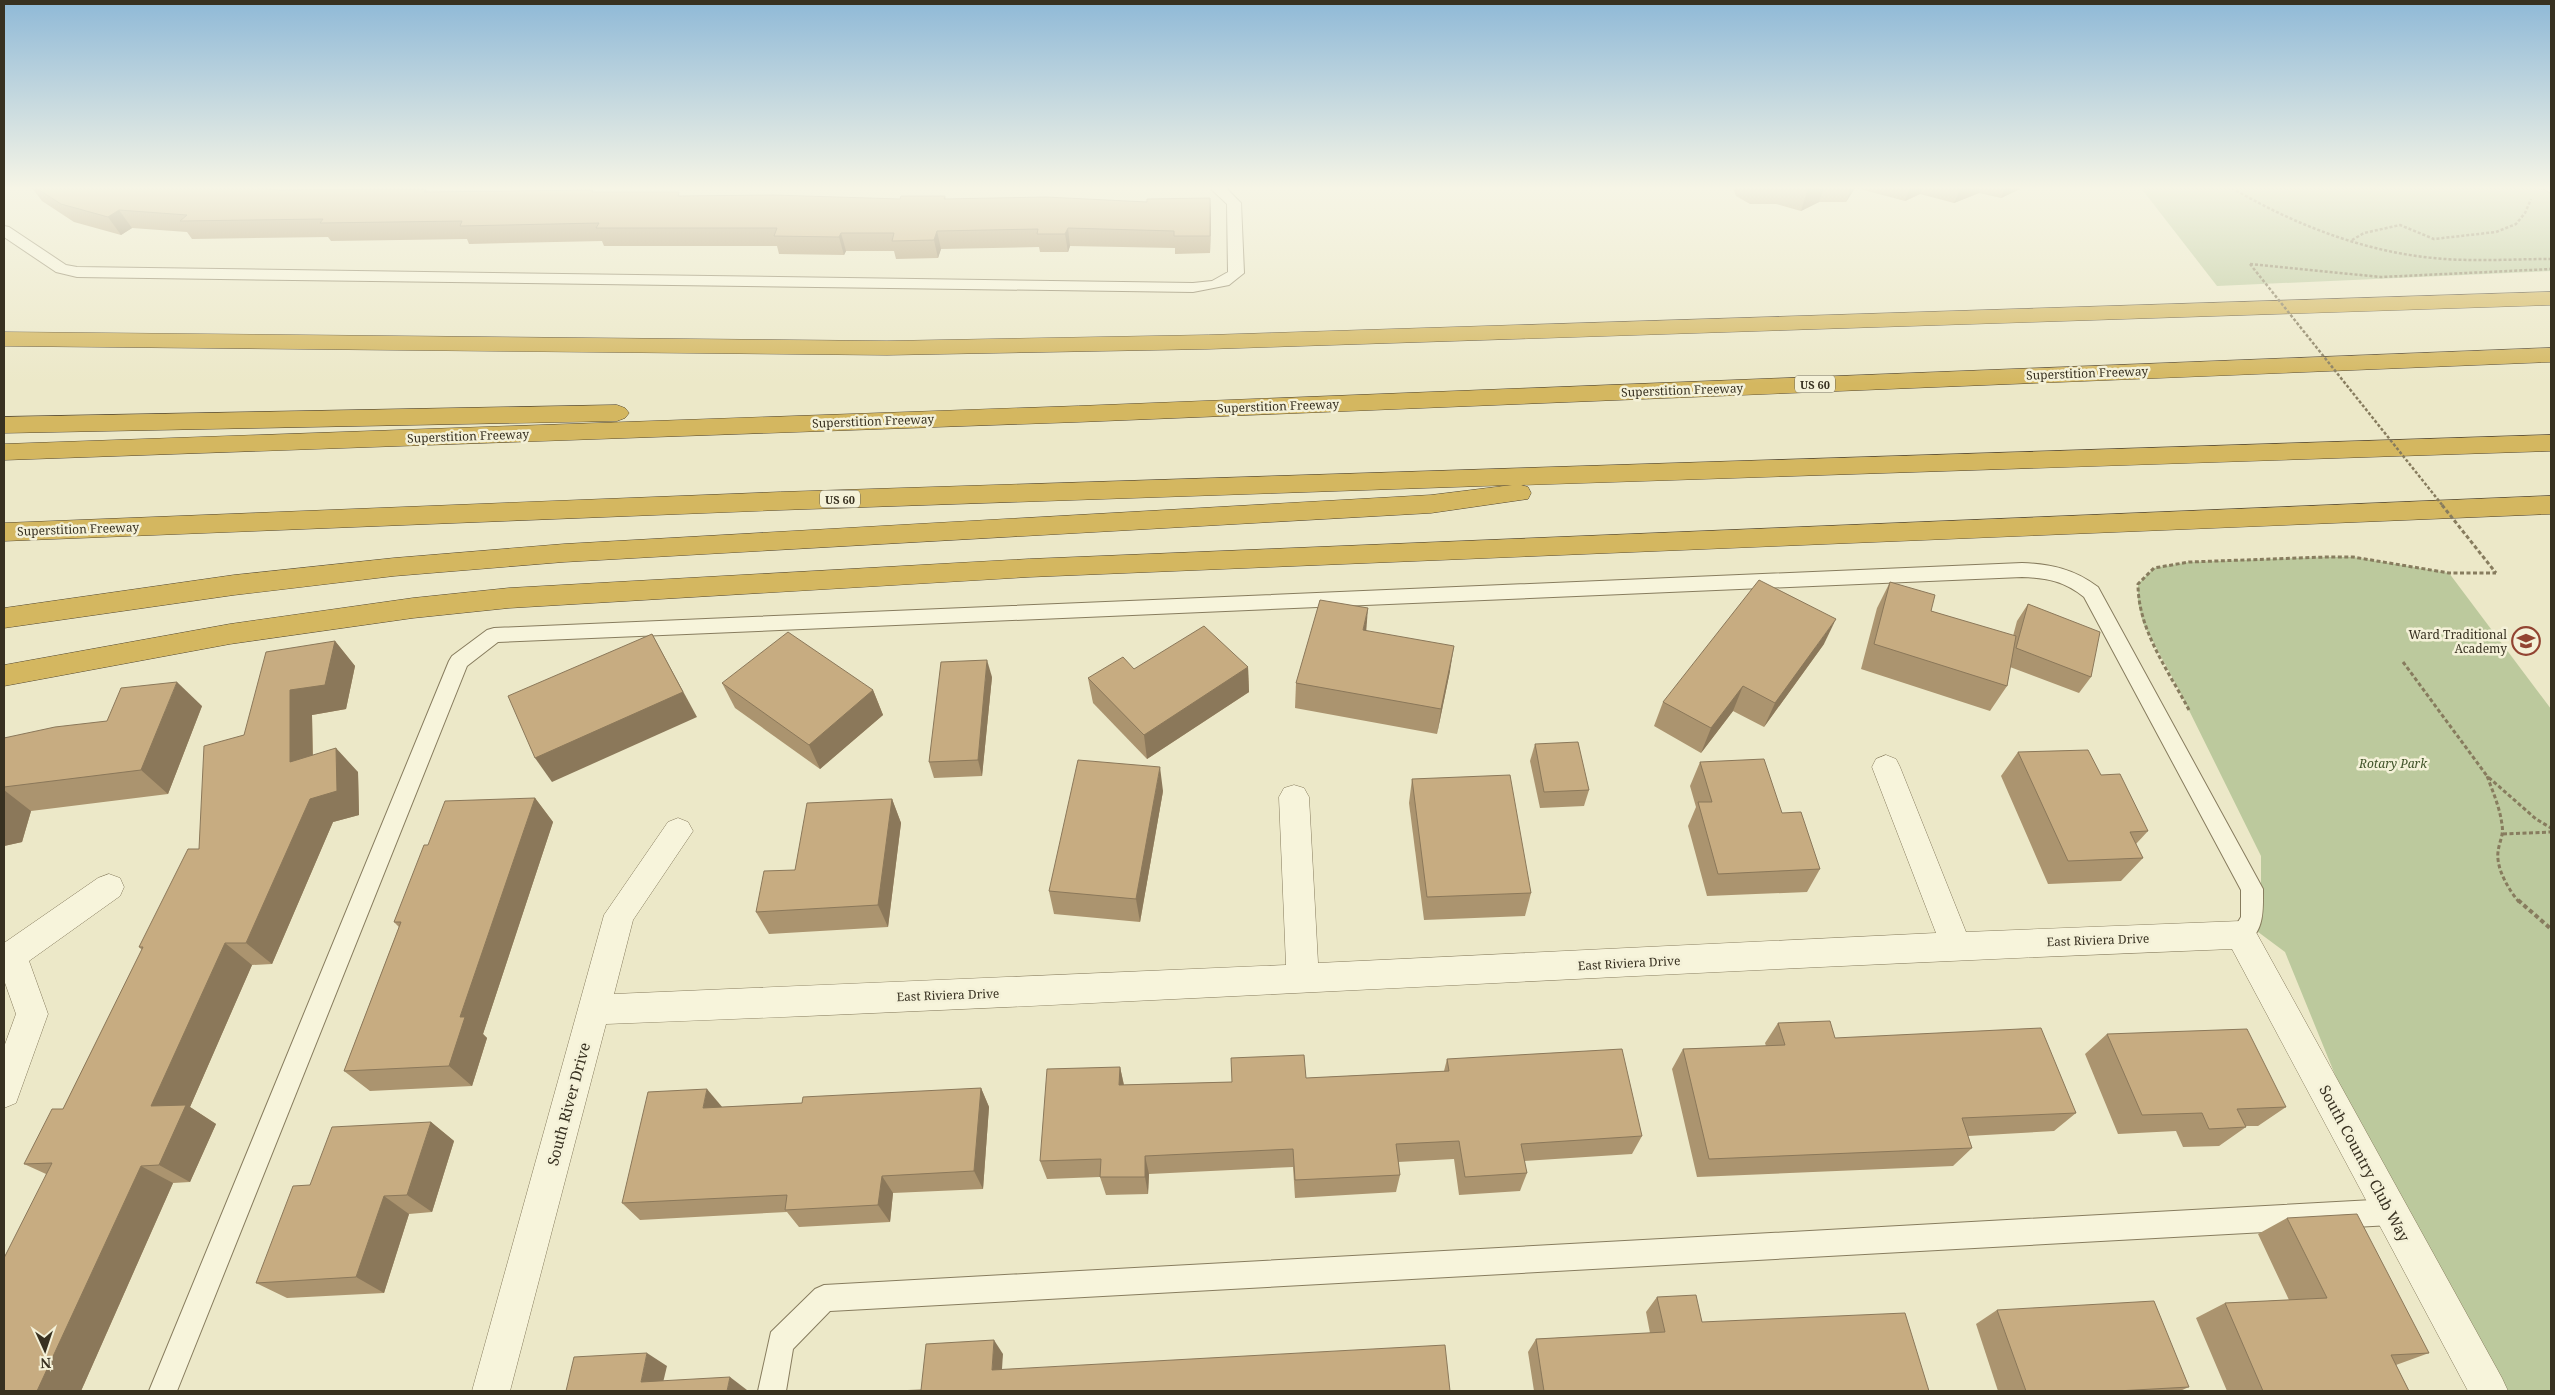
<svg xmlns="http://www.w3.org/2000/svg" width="2555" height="1395" viewBox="0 0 2555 1395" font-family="'Noto Serif',serif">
<rect width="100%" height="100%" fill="#ece8c8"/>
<!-- green -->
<g fill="#bcc99d">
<polygon points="2141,188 2551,188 2551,271 2217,286"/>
<polygon points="2326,557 2353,557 2449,573 2551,709 2551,1391 2489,1391 2391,1212 2285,952 2242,920 2261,902 2261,856 2178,688 2143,623 2138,603 2138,584 2154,568 2189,562"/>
</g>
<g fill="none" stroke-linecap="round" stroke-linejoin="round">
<defs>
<g id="service">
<polygon points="1210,188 1226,188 1241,203 1244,273 1229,285 1193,292 77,277 56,272 4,237 4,226 9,227 66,265 77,267 1193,283 1212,281 1228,272 1227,204"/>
<polygon points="2551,188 2551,193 2544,189 2544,188"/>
<path d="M2022,563C2051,564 2074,569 2098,587L2263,889C2263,910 2265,936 2241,945L2233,942L2230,935L2241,917V890L2084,597C2064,581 2047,578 2022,577L498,642L467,666L177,1391H149L449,661L452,656L487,630L494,628Z"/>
<polygon points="2391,1199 2400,1203 2404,1212 2400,1221 2391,1225 830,1311 793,1349 786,1391 758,1391 771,1332 815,1289 824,1285"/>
</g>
<g id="minor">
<path d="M1886,755L1896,759L1900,767L1966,932L2241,921L2252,925L2502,1378L2508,1391H2468L2232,949C1689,970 1149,1004 606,1024L510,1391H472L604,915L668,822L678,818L688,822L693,831L633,920L614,994L1286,965L1279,797L1284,788L1294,785L1304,788L1309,797L1318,963L1936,933L1872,767L1876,759Z"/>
<polygon points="109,874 120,878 124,887 120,896 29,961 48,1014 16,1103 4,1108 4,1047 16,1014 4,980 4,943 98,878"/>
</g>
<g id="motorway">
<polygon points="2551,292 2551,305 1208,349 887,355 4,346 4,332 887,341 1208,335"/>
<polygon points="2551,348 2551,362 1078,422 4,460 4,444 1078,406"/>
<polygon points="617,405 625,408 629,413 625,418 617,421 4,433 4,417"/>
<polygon points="2551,435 2551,451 1521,485 1528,487 1531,493 1528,499 1431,513 564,562 394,576 234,595 4,628 4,608 234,575 394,558 564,544 1431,495 1512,485 780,510 4,541 4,523 780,492"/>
<polygon points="2551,496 2551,514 1029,577 509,608 413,618 230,644 4,686 4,665 230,624 413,598 509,588 1029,559"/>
</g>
</defs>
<!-- service casing -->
<use href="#service" stroke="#877c5e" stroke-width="2"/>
<!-- minor casing -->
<use href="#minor" stroke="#877c5e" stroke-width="1"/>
<!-- motorway casing -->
<use href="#motorway" stroke="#554932" stroke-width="1"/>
<!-- path-far2 -->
<g stroke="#877c5e" stroke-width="2.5" stroke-dasharray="3 2" stroke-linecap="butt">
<path d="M2232,188C2293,224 2362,251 2433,258C2472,262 2512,259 2551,259"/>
<polyline points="2352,240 2364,233 2400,225 2434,239 2496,232 2516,224 2525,213 2531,199"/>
<polyline points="2250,264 2381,277 2551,269"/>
</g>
<!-- path-far1 -->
<g stroke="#877c5e" stroke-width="3" stroke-dasharray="4 2.5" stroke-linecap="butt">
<polyline points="2403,662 2487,776"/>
<path d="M2189,710C2168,670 2138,630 2138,584L2154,568L2189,562L2326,557H2353L2449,573H2496"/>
<polyline points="2503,834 2551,832"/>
<path d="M2519,902C2509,890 2496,869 2498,852C2499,842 2504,835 2502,825C2500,808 2493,792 2487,776L2536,819L2551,828"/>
</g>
<!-- path -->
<polyline stroke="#877c5e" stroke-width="4" stroke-dasharray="4.5 3" stroke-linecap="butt" points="2518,900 2551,929"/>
<!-- service -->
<use href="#service" fill="#f7f4db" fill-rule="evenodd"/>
<!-- minor -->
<use href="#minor" fill="#f7f4db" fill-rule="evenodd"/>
<!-- motorway -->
<use href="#motorway" fill="#d4b760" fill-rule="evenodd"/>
<!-- path-bridge-far1 -->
<polyline stroke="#877c5e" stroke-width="2.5" stroke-dasharray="3 2" stroke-linecap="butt" points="2250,264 2443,506"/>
<!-- path-bridge -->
<polyline stroke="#877c5e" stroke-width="3" stroke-dasharray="4 2.5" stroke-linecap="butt" points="2442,505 2496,573"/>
</g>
<!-- wall -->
<g fill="#ab946f">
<polygon points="32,188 258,188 279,190 426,189 428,192 593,192 681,196 900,199 945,196 946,199 1147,202 1210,198 1211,216 1210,253 1175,254 1175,248 1070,246 1068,252 1040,252 1039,247 941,249 938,258 896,259 894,251 846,251 844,255 779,254 777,246 604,246 602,241 469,244 467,239 331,241 328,237 192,239 187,232 132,228 121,235 74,222 42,201"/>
<polygon points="1733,188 1855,188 1846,202 1819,202 1801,211 1776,204 1750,204 1736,196"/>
<polygon points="1856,188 2022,188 2001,198 1979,193 1954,203 1920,194 1905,201"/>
<polygon points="1890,582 1931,611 2013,636 2017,621 2028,604 2091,677 2079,693 2010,667 2007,686 1990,711 1861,669 1877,608"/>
<polygon points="335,641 355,666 346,709 312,715 313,755 358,772 359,815 333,822 272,964 252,965 190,1107 216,1124 190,1182 173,1183 81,1391 4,1391 46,1174 24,1164 63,1109 142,950 139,947 199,849 244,735"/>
<polygon points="1824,644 1764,727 1733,711 1701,753 1654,726 1663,702"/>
<polygon points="1248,667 1249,692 1147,759 1093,703 1088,678 1134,669"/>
<polygon points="1450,671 1437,734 1295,708 1296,683"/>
<polygon points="992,677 982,776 934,778 929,762"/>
<polygon points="722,683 873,690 883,715 820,769 735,708"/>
<polygon points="202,706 168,794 31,811 22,842 4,846 4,738 107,721"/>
<polygon points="1535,744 1589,790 1584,806 1540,808 1530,761"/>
<polygon points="2018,752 2101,775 2148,831 2136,844 2143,858 2121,881 2048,884 2001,776"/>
<polygon points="1700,762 1782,813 1820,869 1807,892 1707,896 1688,826 1696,807 1690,786"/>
<polygon points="1412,779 1531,893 1525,916 1424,920 1409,803"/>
<polygon points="1163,791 1140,922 1054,914 1049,891"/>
<polygon points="535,798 553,822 483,1034 487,1038 472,1086 370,1091 344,1071 399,927 394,922 428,845"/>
<polygon points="892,799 901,823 888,927 769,934 756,912 795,870"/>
<polygon points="1778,1023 1835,1038 2076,1113 2054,1131 1968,1136 1972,1148 1953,1166 1697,1177 1672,1069 1683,1049 1766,1046 1765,1043"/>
<polygon points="2107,1034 2286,1107 2258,1126 2245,1126 2246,1127 2219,1146 2183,1147 2176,1131 2118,1134 2085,1054"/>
<polygon points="1447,1059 1642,1136 1632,1154 1524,1161 1527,1173 1520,1191 1459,1195 1454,1159 1398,1162 1400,1175 1396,1192 1295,1198 1293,1167 1149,1174 1148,1194 1106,1195 1100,1177 1047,1179 1040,1161 1120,1067 1124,1085 1232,1082 1444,1071"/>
<polygon points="981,1088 989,1107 983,1189 893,1193 890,1222 799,1227 787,1212 640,1220 622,1203 722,1107 802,1103"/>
<polygon points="431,1122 454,1141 432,1212 409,1214 384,1293 287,1298 256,1283 310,1185"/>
<polygon points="2287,1218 2429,1353 2396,1365 2409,1391 2227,1391 2196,1318 2225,1303 2289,1300 2258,1234"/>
<polygon points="1657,1297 1702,1322 1929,1391 1534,1391 1528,1352 1536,1339 1650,1333 1646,1312"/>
<polygon points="1997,1310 2189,1387 2180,1391 1998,1391 1976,1324"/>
</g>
<!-- shaded-wall -->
<g fill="#8b785a">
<polygon points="1808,188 1824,188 1819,202 1801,211"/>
<polygon points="1851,188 1855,188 1846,202"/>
<polygon points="1910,188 1922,188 1920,194 1905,201"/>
<polygon points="1961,188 1981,188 1979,193 1954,203"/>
<polygon points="2005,188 2022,188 2001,198"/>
<polygon points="1210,198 1211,216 1210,253"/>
<polygon points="119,210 132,228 121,235 108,217"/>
<polygon points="1068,228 1070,246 1068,252 1065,234"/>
<polygon points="937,231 941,249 938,258 934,240"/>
<polygon points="841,233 846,251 844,255 839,237"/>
<polygon points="1368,608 1366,634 1363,630"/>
<polygon points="1836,619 1824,644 1764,727 1775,703"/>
<polygon points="652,634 697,717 552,782 535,758"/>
<polygon points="335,641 355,666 346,709 312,715 313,786 290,762 290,690"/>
<polygon points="1454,646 1450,671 1437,734 1441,709"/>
<polygon points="987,660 992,677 982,776 978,760"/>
<polygon points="1248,667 1249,692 1147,759 1144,735"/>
<polygon points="177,682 202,706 168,794 141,770"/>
<polygon points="1743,686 1733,711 1701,753 1711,728"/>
<polygon points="873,690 883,715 820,769 809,745"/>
<polygon points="336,748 358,772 359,815 333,822 272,964 246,943 310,799"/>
<polygon points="1160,767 1163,791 1140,922 1136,899"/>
<polygon points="4,790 31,811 22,842 4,846"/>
<polygon points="535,798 553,822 483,1034 487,1038 472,1086 449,1066 460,1017"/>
<polygon points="892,799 901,823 888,927 878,905"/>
<polygon points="225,943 252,965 190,1107 216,1124 190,1182 159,1165 151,1106"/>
<polygon points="1120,1067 1124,1086 1119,1085"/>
<polygon points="981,1088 989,1107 983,1189 974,1171"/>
<polygon points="707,1089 723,1108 703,1108"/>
<polygon points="431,1122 454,1141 432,1212 407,1195"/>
<polygon points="1145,1156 1149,1174 1148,1194 1145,1177"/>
<polygon points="141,1166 173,1183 81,1391 37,1391"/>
<polygon points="882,1176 893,1193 890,1222 878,1205"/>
<polygon points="384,1196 409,1214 384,1293 356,1277"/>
<polygon points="994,1340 1003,1354 1001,1383 992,1370"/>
<polygon points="647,1353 667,1366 661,1391 641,1382"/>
<polygon points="730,1377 747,1390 747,1391 727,1391"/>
</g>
<!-- building -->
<g fill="#c7ac81" stroke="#8b785a">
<polygon points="36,188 258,188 279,190 426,189 424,192 593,190 592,192 679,192 678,196 774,195 900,199 901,196 945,196 944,199 1046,197 1147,202 1147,199 1210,198 1210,236 1174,236 1174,231 1068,228 1065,234 1037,234 1038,229 937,231 934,240 892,241 894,233 841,233 839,237 774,236 777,228 596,228 599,223 460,226 462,221 320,223 323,219 180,221 187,215 119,210 108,217 61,204"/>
<polygon points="1759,580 1836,619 1775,703 1743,686 1711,728 1663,702"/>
<polygon points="1890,582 1935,595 1931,611 2016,636 2007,686 1874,644"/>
<polygon points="1320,600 1368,608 1363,630 1454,646 1441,709 1296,683"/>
<polygon points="2028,604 2100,632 2091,677 2016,648"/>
<polygon points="1204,626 1248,667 1144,735 1088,678 1123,657 1134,669"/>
<polygon points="788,632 873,690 809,745 722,683"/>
<polygon points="652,634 683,692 535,758 508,696"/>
<polygon points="335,641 325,685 290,690 290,762 336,748 337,791 310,799 246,943 225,943 151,1106 186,1105 159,1165 141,1166 37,1391 4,1391 4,1258 52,1163 24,1164 52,1109 63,1109 143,947 139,947 188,849 199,849 204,746 244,735 266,652"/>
<polygon points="987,660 978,760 929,762 941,662"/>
<polygon points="177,682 141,770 4,787 4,738 55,727 107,721 121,688"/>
<polygon points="1578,742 1589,790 1544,792 1535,744"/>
<polygon points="2088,750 2101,775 2120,774 2148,831 2130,832 2143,858 2068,861 2018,752"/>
<polygon points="1764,759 1782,813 1801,812 1820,869 1718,874 1698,802 1712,802 1700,762"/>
<polygon points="1078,760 1160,767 1136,899 1049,891"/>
<polygon points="1510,775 1531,893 1427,897 1412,779"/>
<polygon points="535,798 460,1017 465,1017 449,1066 344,1071 401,922 394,922 424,845 428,845 445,801"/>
<polygon points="892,799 878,905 756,912 764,871 795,870 807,803"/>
<polygon points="1830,1021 1835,1038 2041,1028 2076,1113 1962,1118 1972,1148 1709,1159 1683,1049 1785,1045 1778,1023"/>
<polygon points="2247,1029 2286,1107 2237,1109 2246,1127 2209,1129 2202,1113 2142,1115 2107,1034"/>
<polygon points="1622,1049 1642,1136 1521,1144 1527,1173 1465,1177 1459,1141 1396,1144 1400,1175 1295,1180 1293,1149 1145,1156 1145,1177 1100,1177 1101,1159 1040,1161 1047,1069 1120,1067 1119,1085 1232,1082 1231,1058 1304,1055 1306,1078 1449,1071 1447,1059"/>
<polygon points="981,1088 974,1171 882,1176 878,1205 785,1210 787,1195 622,1203 648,1092 707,1089 703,1108 802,1103 803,1097"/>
<polygon points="431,1122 407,1195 384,1196 356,1277 256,1283 293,1186 310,1185 332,1127"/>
<polygon points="2357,1214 2429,1353 2391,1355 2409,1391 2263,1391 2225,1303 2327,1298 2287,1218"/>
<polygon points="1696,1295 1702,1322 1905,1313 1929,1391 1544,1391 1536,1339 1665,1332 1657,1297"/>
<polygon points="2154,1301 2189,1387 2117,1391 2026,1391 1997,1310"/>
<polygon points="994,1340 992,1370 1445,1345 1450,1391 894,1391 921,1390 926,1344"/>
<polygon points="647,1353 641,1382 730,1377 727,1391 566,1391 574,1357"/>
</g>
<!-- sky -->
<linearGradient id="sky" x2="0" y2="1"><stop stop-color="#8fb9d7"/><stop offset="0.49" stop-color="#f6f5e6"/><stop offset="1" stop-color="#f6f5e6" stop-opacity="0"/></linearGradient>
<rect width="2555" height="384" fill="url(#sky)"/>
<!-- icons -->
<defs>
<symbol id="school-ring" viewBox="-11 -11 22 22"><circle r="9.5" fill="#f4f1d8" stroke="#924432" stroke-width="1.5"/><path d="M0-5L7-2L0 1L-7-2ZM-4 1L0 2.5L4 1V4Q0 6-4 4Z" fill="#924432"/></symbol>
</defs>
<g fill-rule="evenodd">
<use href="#school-ring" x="2510" y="625" width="32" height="32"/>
</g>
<g text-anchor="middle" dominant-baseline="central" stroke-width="5" stroke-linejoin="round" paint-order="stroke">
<!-- shield labels -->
<g fill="#f4f1d8" stroke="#706b58" stroke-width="1">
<rect x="1795" y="375.5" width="40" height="17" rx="4"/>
<rect x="820" y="490.5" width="40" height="17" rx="4"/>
</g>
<g font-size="11" font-weight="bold" fill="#383121">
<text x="1815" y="384">US 60</text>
<text x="840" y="499">US 60</text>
</g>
<!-- street labels -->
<g font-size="12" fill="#383121" stroke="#f4f1d8">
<text transform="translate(2087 373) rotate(-2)">Superstition Freeway</text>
<text transform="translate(1682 390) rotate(-2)">Superstition Freeway</text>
<text transform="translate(1278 406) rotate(-2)">Superstition Freeway</text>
<text transform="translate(873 421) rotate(-2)">Superstition Freeway</text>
<text transform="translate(468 436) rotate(-2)">Superstition Freeway</text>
<text transform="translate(78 529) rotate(-2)">Superstition Freeway</text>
<text transform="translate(2098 940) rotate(-2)">East Riviera Drive</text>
<text transform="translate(1629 963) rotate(-3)">East Riviera Drive</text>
<text transform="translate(948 995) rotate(-2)">East Riviera Drive</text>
</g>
<!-- poi labels -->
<g font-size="12" fill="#383121" stroke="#f4f1d8" text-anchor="end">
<text x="2507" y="634">Ward Traditional<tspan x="2507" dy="14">Academy</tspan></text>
</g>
<!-- park labels -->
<g font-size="12" font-style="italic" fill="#405329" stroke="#f4f1d8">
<text x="2393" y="763">Rotary Park</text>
</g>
<!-- near-street labels -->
<g font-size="15" fill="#383121" stroke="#f4f1d8">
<text transform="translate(568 1104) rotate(-75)">South River Drive</text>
<text transform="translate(2365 1163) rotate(62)">South Country Club Way</text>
</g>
</g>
<!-- border -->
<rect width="2555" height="1395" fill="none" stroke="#383121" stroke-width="10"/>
<!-- north arrow -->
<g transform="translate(45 1350) rotate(177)" stroke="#f4f1d8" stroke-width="4" paint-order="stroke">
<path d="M0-4L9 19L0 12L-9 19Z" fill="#383121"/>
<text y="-8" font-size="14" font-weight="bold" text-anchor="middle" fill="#383121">N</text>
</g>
</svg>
